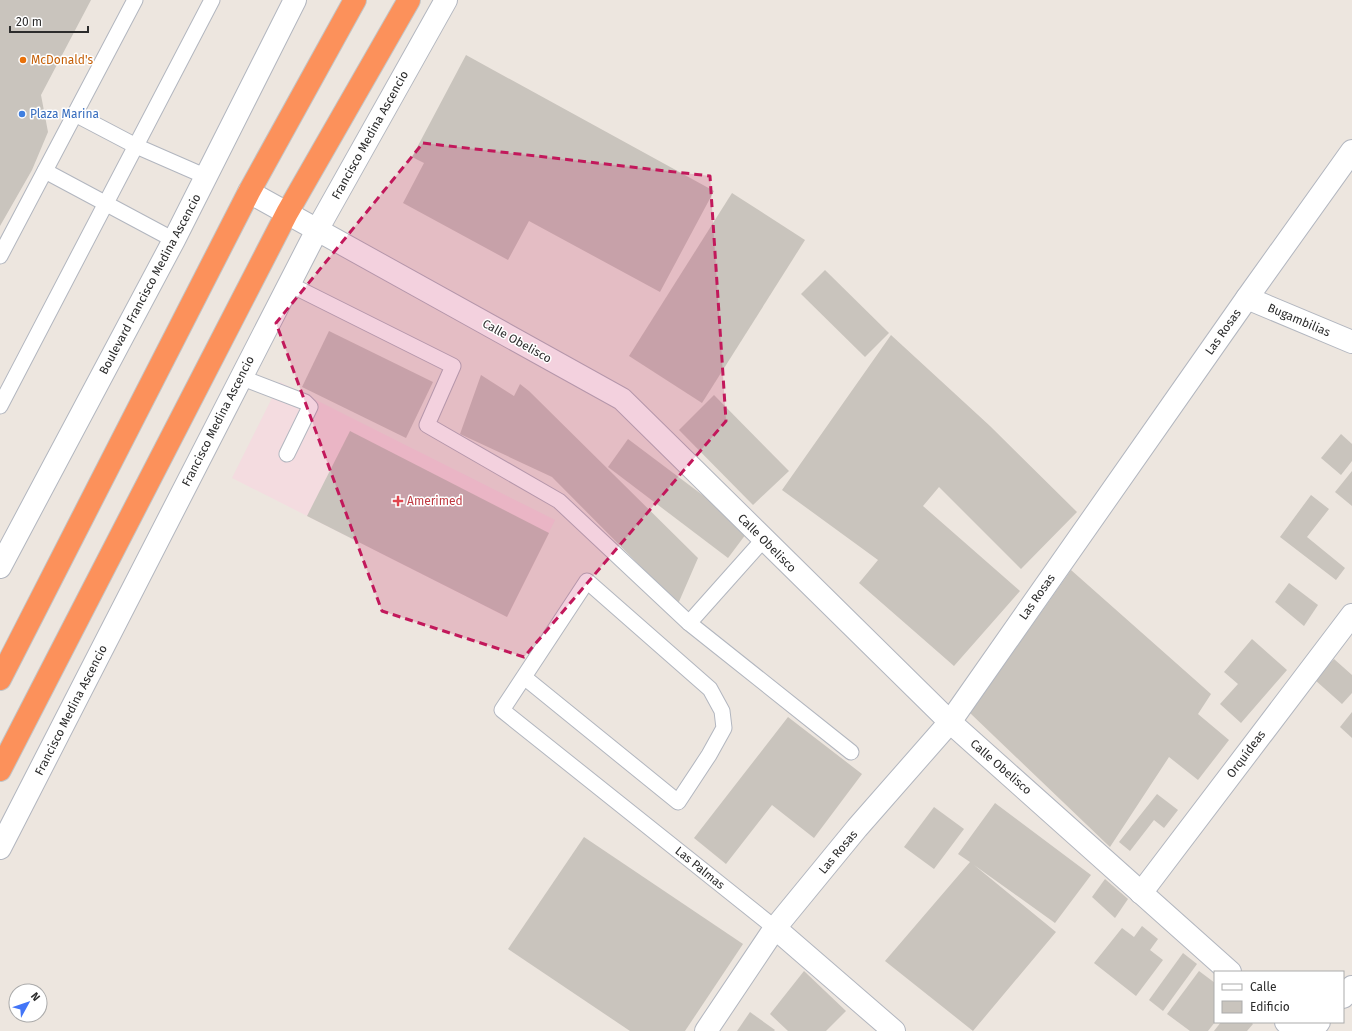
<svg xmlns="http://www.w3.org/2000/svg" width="1352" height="1031" viewBox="0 0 1352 1031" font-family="'Fira Sans',sans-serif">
<rect width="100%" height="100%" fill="#ede6df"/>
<!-- medical -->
<polygon fill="#f4dce0" points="280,382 555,520 507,617 232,478"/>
<!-- building -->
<g fill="#c9c4bd">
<polygon points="0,0 91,0 41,95 48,132 32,170 0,226"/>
<polygon points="466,55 714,191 660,292 529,221 508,260 403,203 424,163 412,157"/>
<polygon points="732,193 805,240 702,403 629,356"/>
<polygon points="825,270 889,333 865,357 801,294"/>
<polygon points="329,331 433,382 406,438 302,387"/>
<polygon points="891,335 990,426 1077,512 1021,569 939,487 923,506 1020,591 954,666 859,583 878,560 782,490"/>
<polygon points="481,375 514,396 520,384 529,391 698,558 678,604 552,477 460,434"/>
<polygon points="714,395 789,471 753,505 679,430"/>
<polygon points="350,431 549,533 507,617 307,516"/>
<polygon points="1341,434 1352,444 1352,461 1341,475 1321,458"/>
<polygon points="628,439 749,530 728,558 608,467"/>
<polygon points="1352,471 1352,506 1335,492"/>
<polygon points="1311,495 1329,509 1307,537 1345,568 1336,580 1280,537"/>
<polygon points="1071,570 1211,694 1198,714 1229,740 1198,780 1169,757 1110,847 970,713"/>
<polygon points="1289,583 1318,605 1304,626 1275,602"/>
<polygon points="1252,639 1287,670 1241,723 1220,704 1238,684 1224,672"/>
<polygon points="1334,659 1352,675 1352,693 1342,704 1315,680"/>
<polygon points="1352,712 1352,738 1340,727"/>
<polygon points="788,717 862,774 814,838 772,805 726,864 694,838"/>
<polygon points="1157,794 1178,810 1164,828 1154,820 1130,851 1119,842"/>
<polygon points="995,803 1091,875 1055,923 974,865 1056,932 973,1031 885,961 970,862 958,854"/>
<polygon points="934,807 964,829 934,869 904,847"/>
<polygon points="584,837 743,944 685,1031 630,1031 508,949"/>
<polygon points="1105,879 1128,899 1115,918 1092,897"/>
<polygon points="1142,926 1158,939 1150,950 1163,960 1136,996 1094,963 1122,928 1134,937"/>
<polygon points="1183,953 1197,964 1163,1011 1149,1000"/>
<polygon points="804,971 846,1011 826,1031 788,1031 770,1014"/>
<polygon points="1199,971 1215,983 1215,1022 1208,1031 1190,1031 1167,1014"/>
<polygon points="750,1012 775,1030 774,1031 737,1031"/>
<polygon points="1221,1022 1251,1022 1253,1024 1247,1031 1214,1031"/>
</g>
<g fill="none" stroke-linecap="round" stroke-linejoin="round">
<defs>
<g id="lane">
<polyline points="75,114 136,146 207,177"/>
<polyline points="45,171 174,240"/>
<polyline points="0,256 135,0"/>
<polyline points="289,284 453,366 427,425 559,501 689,623 851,752"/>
<polyline points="240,377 305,402 310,407 287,454"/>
<polyline points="0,406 212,0"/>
<polyline points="689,623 763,540"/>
<polyline points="524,677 678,802 709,755 724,728 722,711 710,689 587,581 502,710 775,928"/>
</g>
<g id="street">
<polyline points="249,192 622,399 950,722 1230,972"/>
<polyline points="1247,298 1352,342"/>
<polyline points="1141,893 1352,615"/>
<polyline points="775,928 894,1031"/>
<polyline points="1343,997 1352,987"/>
<polyline points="1286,1022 1296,1031"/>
<polyline points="706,1031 775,928 857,828 950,722 1247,298 1352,151"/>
<polyline points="1311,1031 1319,1022"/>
</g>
<g id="secondary">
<polyline points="0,567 174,240 295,0"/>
<polyline points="0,848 317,230 446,0"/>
</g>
<g id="highway">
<polyline points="0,679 249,192 355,0"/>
<polyline points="0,770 287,213 409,0"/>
</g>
</defs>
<!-- lane casing -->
<use href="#lane" stroke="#b2b6bf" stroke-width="17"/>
<!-- street casing -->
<use href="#street" stroke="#b2b6bf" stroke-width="24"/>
<!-- secondary casing -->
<use href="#secondary" stroke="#b2b6bf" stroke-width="24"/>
<!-- highway casing -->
<use href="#highway" stroke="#c4c4c4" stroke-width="24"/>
<!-- lane -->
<use href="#lane" stroke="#fff" stroke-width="15"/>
<!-- street -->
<use href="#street" stroke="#fff" stroke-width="22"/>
<!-- secondary -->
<use href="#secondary" stroke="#fff" stroke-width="22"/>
<!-- highway -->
<use href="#highway" stroke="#fc915b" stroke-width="22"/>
</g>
<!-- marked area -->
<path fill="#c2185b" fill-opacity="0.2" stroke="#c2185b" stroke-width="3" stroke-dasharray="8 5" stroke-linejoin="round" d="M423,143L710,176L726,421L524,657L382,611L276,323Z"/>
<!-- markers -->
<circle fill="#e8710a" stroke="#fff" stroke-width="1.5" cx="23" cy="60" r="4"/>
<circle fill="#3f7fe0" stroke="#fff" stroke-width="1.5" cx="22" cy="114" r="4"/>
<path fill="#e0444e" stroke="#fff" stroke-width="1.5" d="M396 495h4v4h4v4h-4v4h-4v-4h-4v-4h4z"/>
<g text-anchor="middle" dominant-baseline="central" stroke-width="3" stroke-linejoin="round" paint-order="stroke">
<!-- food labels -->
<g font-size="12" fill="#c56008" stroke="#fff" text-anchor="start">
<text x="31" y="60">McDonald's</text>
</g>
<!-- shop labels -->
<g font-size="12" fill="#366cbe" stroke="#fff" text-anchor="start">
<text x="30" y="114">Plaza Marina</text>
</g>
<!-- street labels -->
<g font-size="12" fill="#2c2c2c" stroke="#fff">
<text transform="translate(370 135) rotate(-61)">Francisco Medina Ascencio</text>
<text transform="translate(150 284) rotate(-62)">Boulevard Francisco Medina Ascencio</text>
<text transform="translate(1299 320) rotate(23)">Bugambilias</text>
<text transform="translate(1223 332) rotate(-55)">Las Rosas</text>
<text transform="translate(517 341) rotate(29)">Calle Obelisco</text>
<text transform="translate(218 421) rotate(-63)">Francisco Medina Ascencio</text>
<text transform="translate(767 543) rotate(45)">Calle Obelisco</text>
<text transform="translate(1037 597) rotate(-55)">Las Rosas</text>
<text transform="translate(71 710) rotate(-63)">Francisco Medina Ascencio</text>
<text transform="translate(1246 754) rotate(-53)">Orquídeas</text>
<text transform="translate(1001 767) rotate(41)">Calle Obelisco</text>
<text transform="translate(838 852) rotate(-50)">Las Rosas</text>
<text transform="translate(700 868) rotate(39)">Las Palmas</text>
</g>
<!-- health labels -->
<g font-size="12" fill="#be3a42" stroke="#fff" text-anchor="start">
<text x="407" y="501">Amerimed</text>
</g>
</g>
<!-- legend -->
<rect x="1214" y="971" width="130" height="52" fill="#ffffff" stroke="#ababab"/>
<rect x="1222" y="984" width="20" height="6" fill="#ffffff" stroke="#ababab"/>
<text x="1250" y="991" font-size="12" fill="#2c2c2c">Calle</text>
<rect x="1222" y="1001" width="20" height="12" fill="#c9c4bd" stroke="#ababab"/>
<text x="1250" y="1011" font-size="12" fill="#2c2c2c">Edificio</text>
<!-- north arrow -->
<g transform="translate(28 1003) rotate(50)"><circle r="19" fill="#ffffff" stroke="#ababab"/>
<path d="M0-3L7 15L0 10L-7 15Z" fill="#4275f7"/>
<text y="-6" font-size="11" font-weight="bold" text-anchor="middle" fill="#2c2c2c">N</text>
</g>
<!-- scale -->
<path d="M10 26v6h78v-6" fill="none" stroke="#2c2c2c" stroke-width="2"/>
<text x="16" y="26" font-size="12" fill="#2c2c2c" stroke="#ffffff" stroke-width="3" paint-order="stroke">20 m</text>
</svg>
